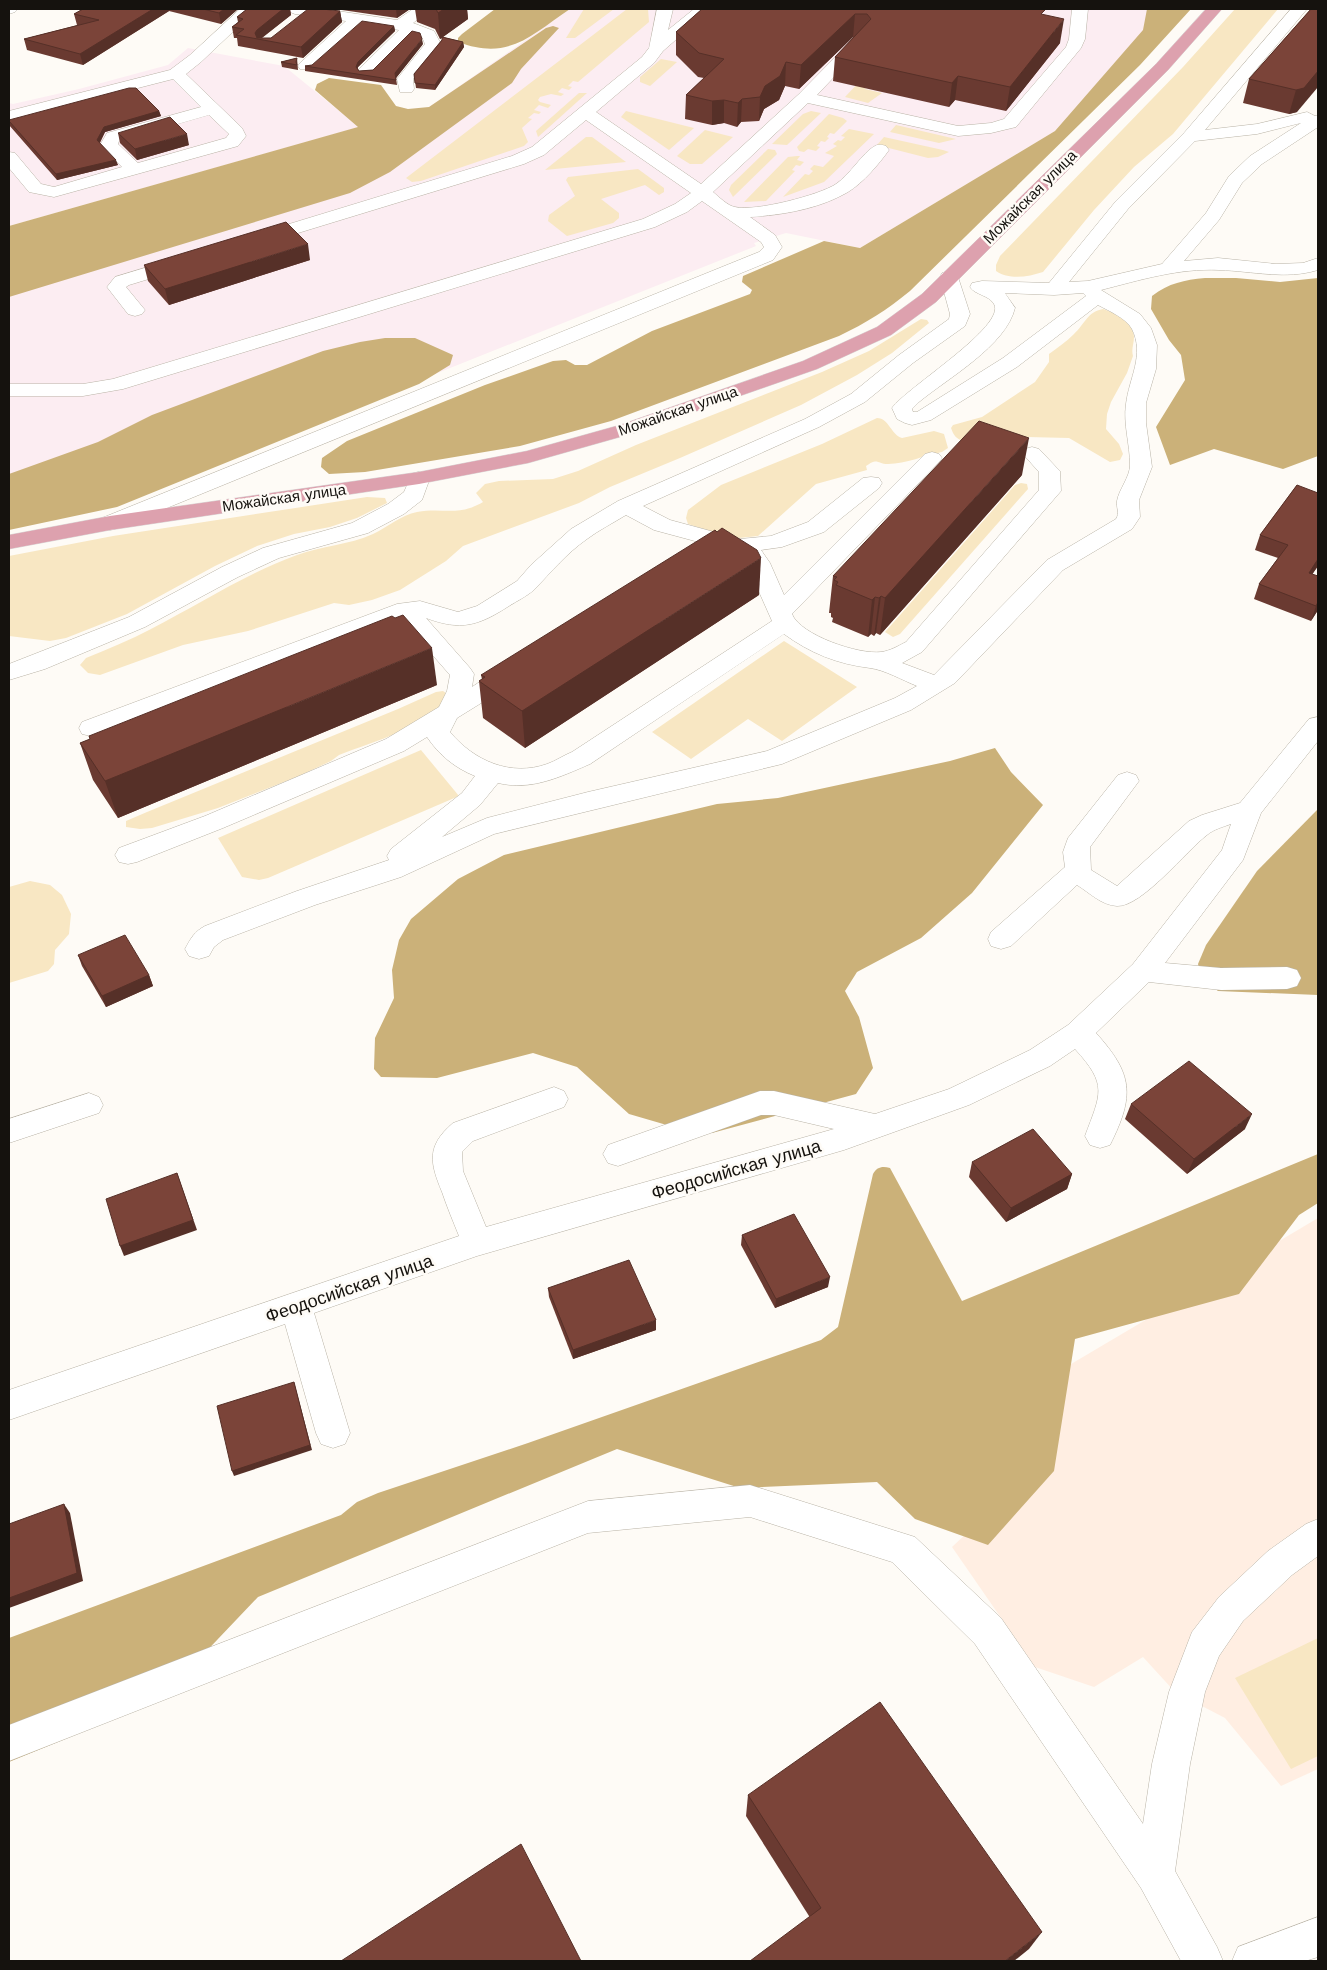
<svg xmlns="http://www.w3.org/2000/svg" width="1327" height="1970" viewBox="0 0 1327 1970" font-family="'Work Sans',sans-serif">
<rect width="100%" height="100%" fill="#fefbf6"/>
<!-- education -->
<polygon fill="#ffeee2" points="1318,1218 1318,1769 1281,1786 1225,1718 1175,1692 1143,1657 1094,1687 1035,1667 952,1547 1023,1480 1017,1396"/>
<!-- medical -->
<g fill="#fcedf2">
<polygon points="570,9 1162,9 1055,131 860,248 786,233 754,243 756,246 435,374 9,498 9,280 386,137"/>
<polygon points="188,48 284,66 359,127 9,226 9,103 13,104 79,89 168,65"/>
</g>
<!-- green -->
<g fill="#f8e7c3">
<polygon points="584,9 614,9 575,38 566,38"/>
<polygon points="627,9 648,9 649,22 578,82 573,81 568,86 572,87 569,90 562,88 558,92 564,94 561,96 551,94 540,97 538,100 540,102 551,105 548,108 539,105 534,110 541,112 539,114 534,113 528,118 532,119 522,128 528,142 524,146 421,181 412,182 406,178"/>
<path d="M1235,9H1278L1173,134L1134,167L1094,210L1043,272C1028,277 1009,280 996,271V265L1000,256L1183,67Z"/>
<polygon points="661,59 677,62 650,86 640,82 640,77"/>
<polygon points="861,80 871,82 865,89 882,93 868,103 845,97"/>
<polygon points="579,93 587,93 538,137 536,131"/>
<polygon points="626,111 694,128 669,150 621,117"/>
<polygon points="811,111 821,113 787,145 772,144 803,114"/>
<polygon points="829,114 843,118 847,121 834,134 830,133 827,137 829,138 825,142 821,141 817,146 820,147 816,151 808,149 804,152 799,151 797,147"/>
<polygon points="896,125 956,139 939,143 890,132"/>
<polygon points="849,129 874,134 824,182 783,197 805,174 809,175 813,171 810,169 814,165 823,167 834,156 825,153 837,146 833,144 838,140 841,141 845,137 841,136"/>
<polygon points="705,130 733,137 702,164 690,164 677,156"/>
<polygon points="586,137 592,137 626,162 545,170"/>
<polygon points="884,137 943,150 949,152 938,157 928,158 877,145"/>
<polygon points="768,149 775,150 777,154 733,197 729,190 731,185"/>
<polygon points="797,156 800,156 797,160 804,162 800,166 796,165 792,170 795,171 766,201 744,202 788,157"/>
<polygon points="638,169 664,188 664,192 659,195 645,185 601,199 619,213 619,218 613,223 567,236 548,221 549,215 575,196 566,180 568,177"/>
<path d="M1103,309C1115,313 1134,321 1134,337C1134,344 1131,349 1133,356L1127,373L1111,402L1107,414L1106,429L1119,444L1123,454L1120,460L1110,462L1069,438L1027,437L1014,441H964C956,439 954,436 951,428L953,425L982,417L1035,382L1049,362V354C1057,348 1066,342 1074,334C1085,324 1087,312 1103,309Z"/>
<path d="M921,319L927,320L929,323L892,353L857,375L801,405L680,458L610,487L579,503L463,546L446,561L400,590L372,600L349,605L334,603L248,631L183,645L100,675L88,673L80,665L86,658C108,649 130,640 151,629C200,604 245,574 297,555C321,546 349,545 373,534C388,527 401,515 417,512C443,507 458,517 483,502L476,493L485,484L499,481L553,479L578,471L636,445L822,372L869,351Z"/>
<path d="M877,418C889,418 891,435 902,438L934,431L944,434L948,448L942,452C925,455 906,464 888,464C877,464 878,457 866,466L867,470L816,484L758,536L739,538L721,535L688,524L686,518L688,510L721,485L822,444Z"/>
<polygon points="1021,483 1027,484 1028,489 900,634 893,637 885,632 1015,485"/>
<polygon points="367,497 385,498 387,503 357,518 330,527 294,534 257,546 215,566 127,614 66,638 50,641 9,636 9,556 113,536"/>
<polygon points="784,641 857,687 782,741 748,719 691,759 652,732"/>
<path d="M443,691L446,693L448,697C423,730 376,740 339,755L331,761L299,776L218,808L152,828L140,829L126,827V821L147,812L398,709L436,692Z"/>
<polygon points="421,750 459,796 268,878 259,880 242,877 218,838"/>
<polygon points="30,881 50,885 62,895 71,914 69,934 55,950 54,964 48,971 9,983 9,887"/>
<polygon points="1318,1638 1318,1756 1291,1769 1235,1678"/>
</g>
<!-- forest -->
<g fill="#cbb179">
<path d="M495,9H570C530,36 509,61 458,42V38L462,34Z"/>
<path d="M1147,9H1191L1140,65L910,291C887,310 866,323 839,336L611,421L520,446L365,472L329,474L321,467L322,458L347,441L485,385L553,361L566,360L575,365H587L652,331L750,294L752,290L742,282L743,276L824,241L860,248L1055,131L1143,30Z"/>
<polygon points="553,26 559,28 521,69 512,83 390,172 350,193 9,297 9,226 358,127 315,90 317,84 329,78 381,85 396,106 408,109 429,107 546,28"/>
<path d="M1205,278H1236L1280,282L1318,278V456L1283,469L1214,449L1170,465L1156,427L1185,380L1181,355L1169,340L1151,309L1152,296C1169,283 1184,280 1205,278Z"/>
<polygon points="385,338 415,338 453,355 450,365 419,384 117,507 9,530 9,474 98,442 152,415 323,351 360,342"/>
<polygon points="995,748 1011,772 1043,805 972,893 921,938 857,972 845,991 859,1017 873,1068 856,1094 712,1133 677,1128 629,1114 577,1067 533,1053 437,1078 381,1077 374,1069 375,1038 394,998 392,970 399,940 411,919 458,879 504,855 717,804 778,798 950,761"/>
<polygon points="1318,809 1318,995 1218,991 1202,979 1198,964 1206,945 1257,871"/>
<path d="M1318,1154V1203L1299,1215L1239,1294L1075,1339L1054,1471L988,1545L915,1519L877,1482L740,1488L617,1449L258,1597L160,1700L9,1762V1638L341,1515L357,1502L378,1493L528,1443L821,1340L838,1327L873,1174C877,1167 882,1166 890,1168L962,1301Z"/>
</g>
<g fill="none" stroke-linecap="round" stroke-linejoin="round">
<defs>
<g id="minor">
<polygon points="9,9 18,9 15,12 9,14"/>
<path d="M240,9H257L201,62L186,74L242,128L246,136L238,146L54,197L29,192L9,168V152L15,153L41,184L54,187L122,167L100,145L107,133L201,107L173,79L9,121V111L170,70L190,55ZM209,115L229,134L226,138L138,163L118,144L119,141Z"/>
<polygon points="287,9 324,9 397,20 413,9 431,9 413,23 434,31 441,44 413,79 414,89 412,92 400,92 397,79 425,44 422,37 412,34 372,74 360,74 358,71 360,68 399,30 362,24 312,69 300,69 298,66 300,63 346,21 295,14 290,12"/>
<path d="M657,9H673L668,30L694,9H711L663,51L654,63L596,112L701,184L799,94L853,39H865L867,42L817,95L958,126L991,123L1004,119L1066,47L1069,39L1072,9H1088L1085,39L1081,48L1016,127L991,133L958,136L808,103L713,192C719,197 728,206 735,207C754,212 820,195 836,184C850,175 863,152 875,146C879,144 882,145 886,146L889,150C879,164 863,183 848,192C819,209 782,215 750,217L775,235L782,247L773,260L118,528L110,530L102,528L99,523L102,518L759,252L764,247L761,242L702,201L687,212L655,227L123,389L83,396H9V384H83L113,379L643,219L675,204L691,193L586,120L544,155L524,164L262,244L256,245L250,244L247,240L250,236L512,156L532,147L642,57L649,48Z"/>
<path d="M1291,9H1307L1205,130L1257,124L1307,112L1315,116L1318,115V127L1262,164L1242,183L1219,220L1184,261L1218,258L1276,264L1303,263L1318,258V270C1285,280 1253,271 1219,270C1179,268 1140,280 1101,290L1140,314L1151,328L1157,345L1156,369L1146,403V423L1152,467L1139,500L1140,517L1132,529L1063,570L955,683L911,710L782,764L494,834L401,877L315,905L223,940L214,947L209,956L199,959L189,956L185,949C191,938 194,932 205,926L297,891L389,860L387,856L391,849L462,793L475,776C455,768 439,755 427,737L404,751L223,828L137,862L128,864L119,862L115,855L119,848L205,816L386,739L439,707L447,691L450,675L401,619L100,734L91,736L82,734L79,728L82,722L397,604L420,601L458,612L477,606L517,581L531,565L571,529L618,501L805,419L851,394L899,355L949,319L950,314L940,277L942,273L949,271L956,273L958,277L970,314L965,326L913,363L865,402L819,427L643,506L670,520L740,539L771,536L808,522L863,478L871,477L879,478L882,483L879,488L824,532L782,547L761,550L770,563L784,595L925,454L932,452L939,454L942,458L939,462L792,614C800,635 859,655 881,652C890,651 898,646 906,642L1039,490V472L1022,453L1025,449L1032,447L1039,449L1056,467L1060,471L1061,491L922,652L902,663L934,675L1047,560L1116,519C1120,513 1116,507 1117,501C1119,489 1130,477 1130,465C1130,444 1123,424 1126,404C1129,378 1145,355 1132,329C1126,318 1109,311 1098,305L1017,367L931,420L912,425L905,423L897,419L892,408C906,388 1007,326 994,304C989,295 975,295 970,287L972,283L982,281L1049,283L1116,201L1184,133ZM1301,123L1250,156L1229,176L1206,213L1162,264L1088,281L1069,282L1128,209L1195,141L1257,134ZM1005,293L1054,295L1083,293L1086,296L1003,358L917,412H913L912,409L919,402C948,378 1006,346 1015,308ZM626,515L654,530L732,551L744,558L772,621L572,752C564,755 556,761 547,764C511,777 474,761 450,732L457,718L520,679L524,673L520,667C503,663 486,678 472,687L474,674L470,668L426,618C461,631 478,626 509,606C517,601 527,596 534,590C551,572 567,553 587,539C599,530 613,523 626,515ZM784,634C810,653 837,664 870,668C885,670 902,680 917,686L895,698L767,751L588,792L487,818L442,837L480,805L498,783C531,791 560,777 590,764Z"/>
<polygon points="181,257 188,259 190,263 188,267 129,285 126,287 145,310 142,314 135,316 128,314 107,287 115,277"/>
<polygon points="419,472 426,474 430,478 422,500 404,514 368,533 279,558 238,577 145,627 45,669 9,680 9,664 129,617 222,567 263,548 352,523 388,504 404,492 412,474"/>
<path d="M1318,717V741L1261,813L1243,860L1165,963L1221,968L1287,967L1297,970L1301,978L1297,986L1287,989L1221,990L1149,982L1096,1033C1133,1074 1135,1095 1110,1145L1100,1148L1090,1145L1085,1136C1101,1093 1108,1085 1075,1049L1050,1066L969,1105L844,1150L477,1256L314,1313L350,1433L345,1444L333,1448L321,1444L316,1433L285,1324L9,1420V1390L459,1236C453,1221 447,1207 442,1192C430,1163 426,1146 453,1123L554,1087L564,1091L568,1099L564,1107L473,1141L462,1152L463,1171L486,1227L834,1129L774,1115H761L618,1166L608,1163L603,1154L608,1145L760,1091H774L875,1114L949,1089L1030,1050L1068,1025L1133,964L1222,850L1231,824C1223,827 1214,829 1207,835C1186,851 1142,907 1117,906C1101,905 1090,893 1077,885L1011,946L1001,949L991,946L988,939L991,932L1065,867L1063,852L1068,838L1118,775L1127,772L1136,775L1139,781L1090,847L1091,870L1117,886L1189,821L1202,815L1240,803L1309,719Z"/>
<polygon points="89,1093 99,1097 103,1105 99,1113 9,1143 9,1119"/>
<polygon points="750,1485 915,1537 1001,1618 1143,1824 1152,1764 1169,1692 1192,1632 1219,1597 1268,1551 1306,1524 1318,1519 1318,1556 1292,1575 1243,1621 1219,1656 1205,1692 1190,1764 1175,1871 1217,1947 1223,1961 1181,1961 1141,1888 975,1644 892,1562 750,1517 588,1533 9,1761 9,1725 588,1501"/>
<polygon points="1318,1917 1318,1957 1305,1961 1232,1961 1238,1947"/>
</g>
<polygon id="major" points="1206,9 1222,9 1168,70 936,302 891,335 817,369 634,433 528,463 419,484 110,530 9,549 9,535 110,516 419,472 527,451 620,425 803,361 877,327 922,294 1156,64"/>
</defs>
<!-- minor casing -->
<use href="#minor" stroke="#b9b3a6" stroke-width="1"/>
<!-- major casing -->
<use href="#major" stroke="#dad9d8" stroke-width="1"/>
<!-- minor -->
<use href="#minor" fill="#fff" fill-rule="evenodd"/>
<!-- major -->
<use href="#major" fill="#dda1ae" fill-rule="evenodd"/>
</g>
<!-- wall -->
<g fill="#6a3a31">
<polygon points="83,9 238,9 221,24 169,11 83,65 27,50 24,39 78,25 77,25 74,14"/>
<polygon points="247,9 290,9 291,15 262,38 271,38 340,11 342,22 303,58 238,46 237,38 234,38 232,27 238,22 237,17"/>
<polygon points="335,9 410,9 397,18"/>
<polygon points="415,9 467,9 468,19 443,37 463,42 464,47 435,90 416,88 414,74 442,40 442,38 440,39 435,29 417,22"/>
<polygon points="702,9 1045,15 1060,43 1006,111 955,100 949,107 833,81 835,57 854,37 853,37 799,89 785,86 779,100 764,109 759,121 741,122 737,127 724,123 712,125 685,119 686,95 704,78 698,77 676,55 676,32"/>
<polygon points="1311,9 1297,112 1289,114 1243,103 1249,79"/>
<polygon points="394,26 395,31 358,67 358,69 359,71 373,70 423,44 396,78 397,85 305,71 305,66 312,65"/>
<polygon points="297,58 298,70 282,67 281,62"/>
<polygon points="159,111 161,116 105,132 100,143 118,165 57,180 9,125 9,120"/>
<polygon points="118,133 189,145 137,160 120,143"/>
<polygon points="310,260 169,305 148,281 144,265"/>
<polygon points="1022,475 880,635 876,633 874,636 871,634 868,637 832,622 833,618 831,617 831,613 829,613 833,576"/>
<polygon points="1297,485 1318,566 1312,574 1318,610 1311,621 1254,599 1259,584 1278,558 1255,550 1260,535"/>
<polygon points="759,595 525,748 483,718 479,681 482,679 481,675"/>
<polygon points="437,685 118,818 93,780 80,743 90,739 89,736"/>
<polygon points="78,955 149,975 153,986 106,1007 82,966"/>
<polygon points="1131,1104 1245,1129 1187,1174 1125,1119"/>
<polygon points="972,1162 1072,1174 1067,1189 1006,1222 969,1177"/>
<polygon points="742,1235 828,1287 775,1308 741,1245"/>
<polygon points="548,1288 656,1330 573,1359 549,1297"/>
<polygon points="748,1795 1029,1949 809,1916 746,1816"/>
</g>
<!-- shaded-wall -->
<g fill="#563028">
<polygon points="153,9 169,9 169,11 83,65 80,54"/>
<polygon points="224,9 238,9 221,24 219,13"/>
<polygon points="283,9 290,9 291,15 260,39 255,38 255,33 257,30"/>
<polygon points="396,9 410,9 397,18"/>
<polygon points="444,9 467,9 468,19 440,39 438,13"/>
<polygon points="340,11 342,22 303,58 301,47"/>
<polygon points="855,14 853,37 799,89 801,65"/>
<polygon points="1064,19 1060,43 1006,111 1010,87"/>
<polygon points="394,26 395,31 358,67 356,72 356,67 358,62"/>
<polygon points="422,39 423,44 396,78 395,73"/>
<polygon points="463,42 464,47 435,90 435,85"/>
<polygon points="786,62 785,86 779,100 764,109 759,121 760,97 765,86"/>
<polygon points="1318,71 1318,87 1297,112 1289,114 1296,90"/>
<polygon points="958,76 955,100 949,107 952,83"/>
<polygon points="742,99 741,122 737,127 738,103"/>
<polygon points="724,100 724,123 712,125 712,101"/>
<polygon points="159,111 161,116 105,132 98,145 97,140 104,127"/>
<polygon points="187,134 189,145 137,160 135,149"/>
<polygon points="116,160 118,165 57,180 56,174"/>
<polygon points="308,244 310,260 169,305 165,289"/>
<polygon points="1029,438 1022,475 880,635 885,598"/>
<polygon points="761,558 759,595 525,748 522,711"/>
<polygon points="1318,559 1318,566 1303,588 1309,573"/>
<polygon points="881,596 876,633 874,636 879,598"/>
<polygon points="875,597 871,634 868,637 872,600"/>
<polygon points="1318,602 1318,610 1311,621 1316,606"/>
<polygon points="432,648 437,685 118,818 105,781"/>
<polygon points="149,975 153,986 106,1007 102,996"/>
<polygon points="1252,1114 1245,1129 1187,1174 1194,1159"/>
<polygon points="177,1173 197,1230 124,1256 120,1246"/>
<polygon points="1072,1174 1067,1189 1006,1222 1011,1208"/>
<polygon points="830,1277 828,1287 775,1308 776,1299"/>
<polygon points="656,1320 656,1330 573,1359 573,1350"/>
<polygon points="294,1382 312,1450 234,1476 232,1471"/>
<polygon points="64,1504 70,1513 83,1581 9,1608 9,1598"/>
<polygon points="1042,1932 1029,1949 1014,1961 1005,1961"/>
</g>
<!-- building -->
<g fill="#7b4439" stroke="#563028">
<polygon points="83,9 153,9 80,54 24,39 99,20 74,14"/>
<polygon points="203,9 224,9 219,13"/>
<polygon points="247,9 283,9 257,30 255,33 257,38 271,38 308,9 322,9 340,11 301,47 236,35 244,29 232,27 243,19 237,17"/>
<polygon points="436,9 444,9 438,13"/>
<polygon points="702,9 1046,9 1041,14 1064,19 1010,87 958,76 952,83 835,57 871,19 867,14 855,14 801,65 786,62 780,76 765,86 760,97 742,99 738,103 724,100 712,101 686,95 724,59 699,53 676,32"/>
<polygon points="1311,9 1318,9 1318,71 1304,88 1296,90 1249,79"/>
<polygon points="362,21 394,26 358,62 356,67 359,71 373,70 412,31 420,33 422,39 395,73 396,80 305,66 312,65"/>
<polygon points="442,37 463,42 435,85 415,83 414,74 442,40"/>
<polygon points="297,58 296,62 297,65 281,62"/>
<polygon points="129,88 136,88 159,111 104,127 97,140 116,160 56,174 9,121 9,120"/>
<polygon points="170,117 187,134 135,149 118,133"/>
<polygon points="286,222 308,244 165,289 144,265"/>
<polygon points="979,421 1029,438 885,598 881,596 879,598 875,597 872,600 836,585 838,582 834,580 837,577 833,576"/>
<polygon points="1297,485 1318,493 1318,559 1309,573 1318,576 1318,602 1316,606 1259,584 1288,545 1260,535"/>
<polygon points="722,528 757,550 761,558 522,711 479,681 485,677 481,675 715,530 717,532"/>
<polygon points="403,615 432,648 105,781 80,743 90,739 89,736 293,655 392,616 395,618"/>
<polygon points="125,935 149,975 102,996 78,955"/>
<polygon points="1189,1061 1252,1114 1194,1159 1131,1104"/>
<polygon points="1033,1129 1072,1174 1011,1208 972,1162"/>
<polygon points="177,1173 193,1220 120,1246 106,1199"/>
<polygon points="794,1214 830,1277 776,1299 742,1235"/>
<polygon points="629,1260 656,1320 573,1350 548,1288"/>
<polygon points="294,1382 310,1445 232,1471 217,1406"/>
<polygon points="64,1504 77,1573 9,1598 9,1524"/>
<polygon points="880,1702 1042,1932 1005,1961 750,1961 821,1908 748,1795"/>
<polygon points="521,1844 581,1961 341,1961"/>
</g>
<g text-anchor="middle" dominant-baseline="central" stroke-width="5" stroke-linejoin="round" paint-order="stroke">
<!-- far-street labels -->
<g font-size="15" fill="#15120e" stroke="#fefbf6">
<text transform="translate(1030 197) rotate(-45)">Можайская улица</text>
<text transform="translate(678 411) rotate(-19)">Можайская улица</text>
<text transform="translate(284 498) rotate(-8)">Можайская улица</text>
</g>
<!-- street labels -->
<g font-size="18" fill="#15120e" stroke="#fefbf6">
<text transform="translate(736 1169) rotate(-16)">Феодосийская улица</text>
<text transform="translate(349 1288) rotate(-19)">Феодосийская улица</text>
</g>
</g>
<!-- border -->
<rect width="1327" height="1970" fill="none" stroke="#15120e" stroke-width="20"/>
</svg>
